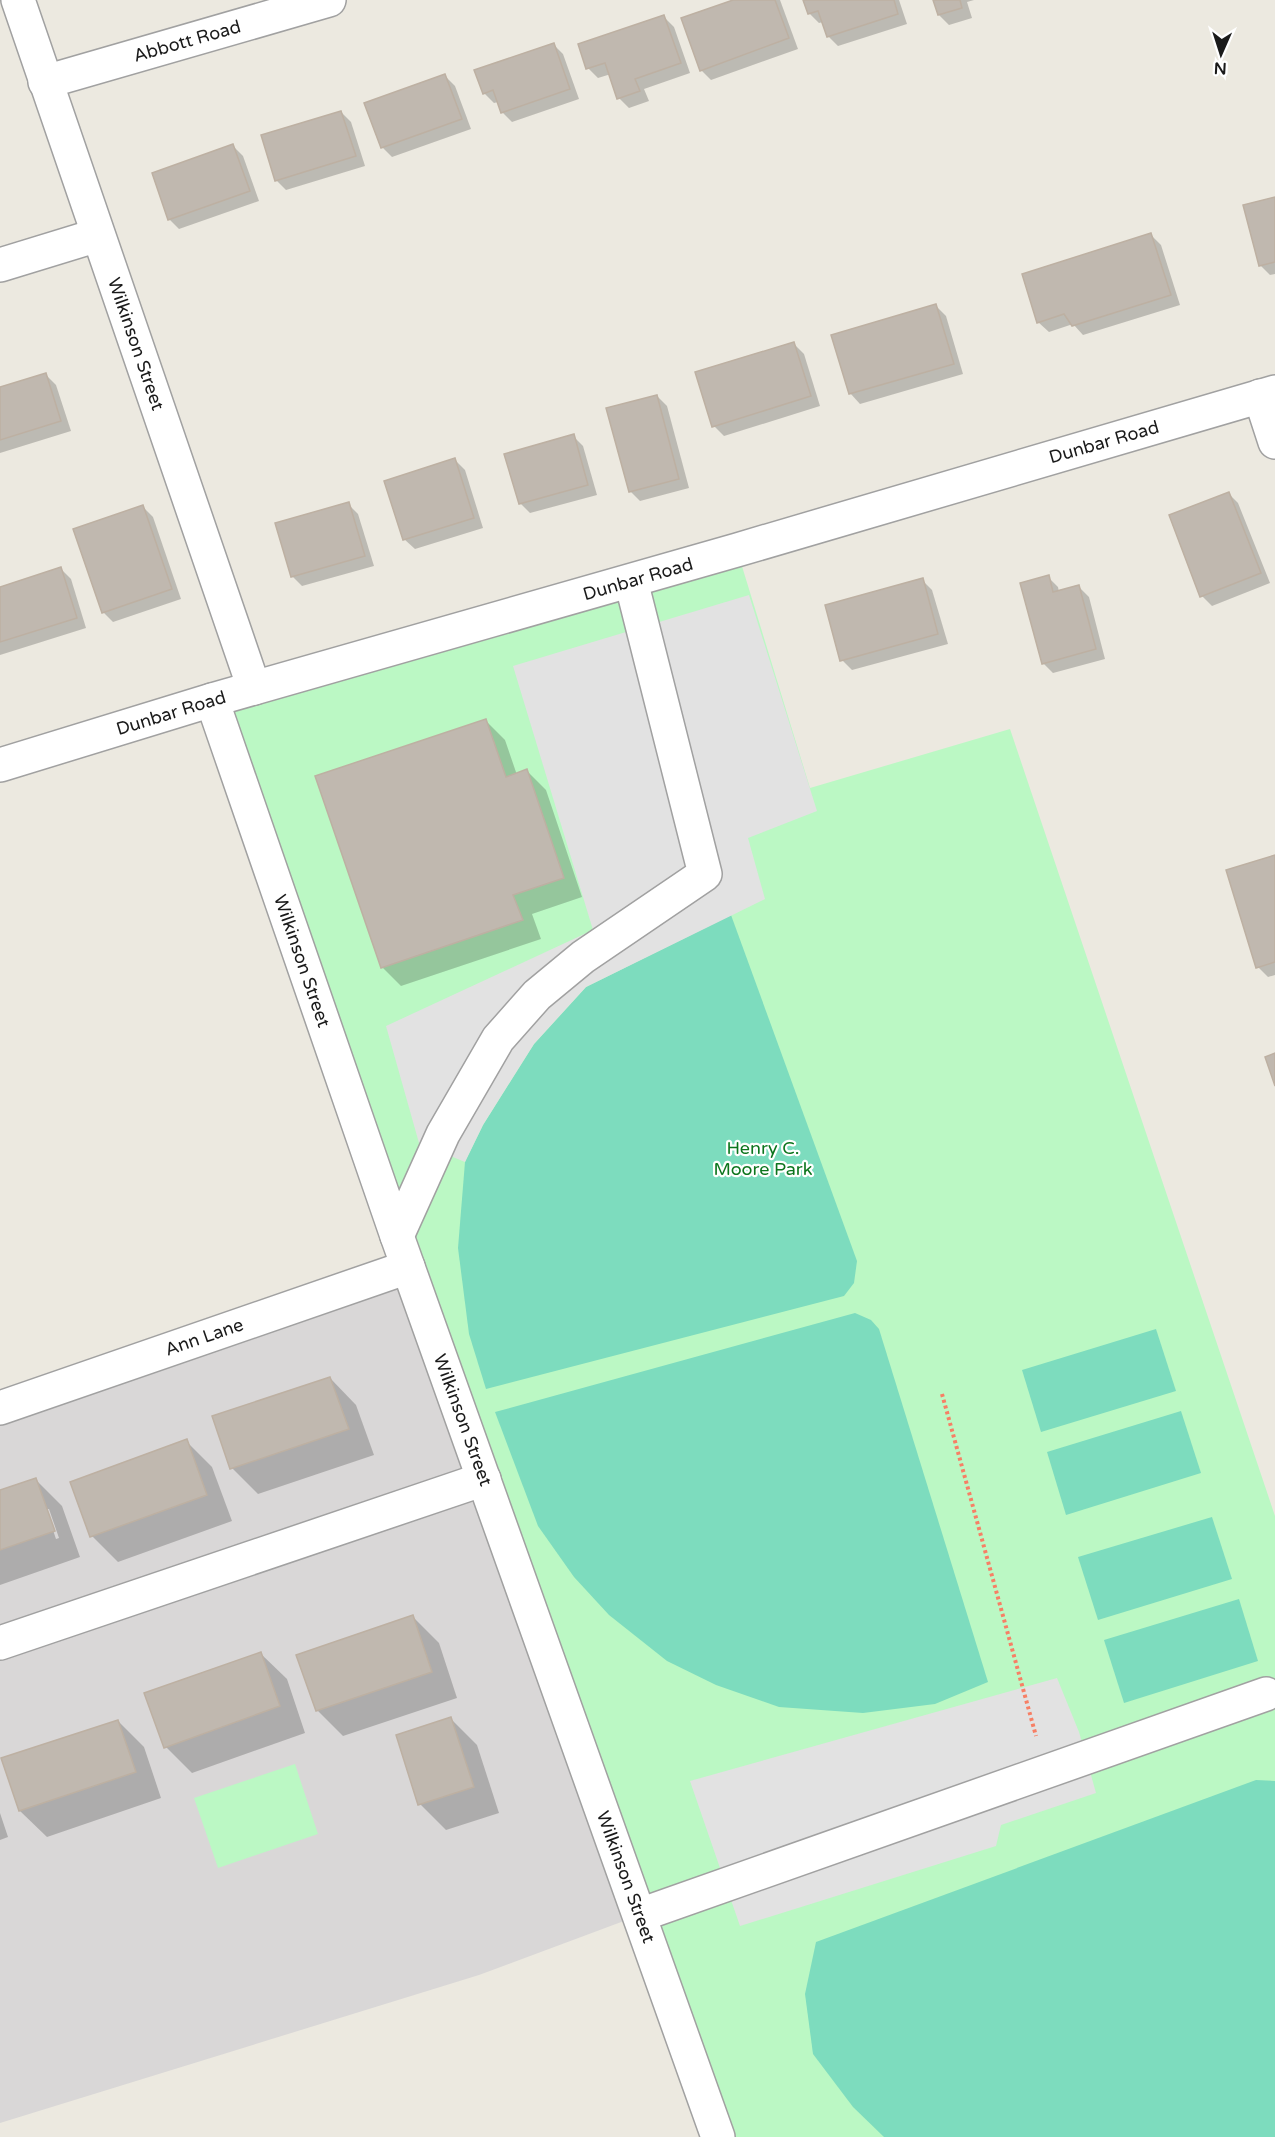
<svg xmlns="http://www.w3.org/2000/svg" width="1275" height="2137" viewBox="0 0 1275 2137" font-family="'Varela Round',sans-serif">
<rect width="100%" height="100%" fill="#ece9e0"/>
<!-- residential -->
<polygon fill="#d9d7d7" points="408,1267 640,1915 479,1975 0,2123 0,1408"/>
<!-- park -->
<g fill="#bbf8c4">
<polygon points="737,550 810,788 1010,729 1275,1516 1275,2137 718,2137 212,701"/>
<polygon points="295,1764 318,1834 218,1868 194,1798"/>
</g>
<!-- pitch -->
<g fill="#7ddcbe">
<polygon points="731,915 857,1261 854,1283 844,1296 486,1389 469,1334 458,1248 465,1162 483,1125 534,1044 586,987"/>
<polygon points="855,1313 871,1320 879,1329 988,1682 935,1704 863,1713 779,1707 716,1685 667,1661 609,1615 574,1577 538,1526 495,1412"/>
<polygon points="1156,1329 1176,1391 1041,1432 1022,1370"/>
<polygon points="1181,1411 1201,1473 1066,1515 1047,1452"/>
<polygon points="1212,1517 1232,1579 1098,1620 1078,1557"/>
<polygon points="1239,1599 1258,1661 1124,1703 1104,1640"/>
<polygon points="1256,1780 1275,1781 1275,2137 884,2137 853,2107 813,2054 805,1994 816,1942"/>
</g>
<!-- parking -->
<g fill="#e2e2e2">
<polygon points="749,595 817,811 748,838 765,899 586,987 534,1044 483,1125 465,1162 419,1143 386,1026 593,930 513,666"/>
<polygon points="1057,1678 1079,1732 1096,1793 1001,1825 996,1846 740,1926 690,1781"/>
</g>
<!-- shadow -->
<g fill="#0003" fill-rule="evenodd">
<polygon points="738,0 780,0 798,49 711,80 701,70"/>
<polygon points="805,0 899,0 907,24 838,46 828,36 823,22 819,23 809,13"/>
<polygon points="935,0 974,0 967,2 972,18 949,25 939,15"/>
<polygon points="664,17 674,27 690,73 644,89 649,101 629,108 619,98 611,74 598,78 588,68"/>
<polygon points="553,44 563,54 579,99 512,122 502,112 498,102 494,103 484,93"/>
<polygon points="445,76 455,86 471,129 392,157 382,147"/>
<polygon points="341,112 351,122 365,166 286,190 276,180"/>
<polygon points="233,146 243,156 259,201 179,229 169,219"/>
<polygon points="1275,198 1275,274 1270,275 1260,265"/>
<polygon points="1151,235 1161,245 1180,305 1083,335 1073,324 1049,332 1038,322"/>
<polygon points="936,306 946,316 963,374 860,404 850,393"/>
<polygon points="794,344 804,354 820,406 724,436 714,426"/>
<polygon points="46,375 56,385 71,431 0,453 0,389"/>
<polygon points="657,396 667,406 689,488 640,501 630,491"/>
<polygon points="573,436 583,446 597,495 530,513 520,503"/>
<polygon points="455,460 465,470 483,528 415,549 404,539"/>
<polygon points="1228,493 1238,503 1270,583 1212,606 1202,596"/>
<polygon points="348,504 358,514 374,566 302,586 292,576"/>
<polygon points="143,507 153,517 181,599 113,622 103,612"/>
<polygon points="61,569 71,579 86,628 0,655 0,588"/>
<polygon points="1048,577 1058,587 1059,592 1079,587 1089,597 1105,659 1053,673 1043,663"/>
<polygon points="922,580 932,590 948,644 852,670 842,660"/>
<polygon points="486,721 505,740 517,775 527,771 546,790 582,897 532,914 541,939 401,986 382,967"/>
<polygon points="1275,857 1275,975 1268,977 1258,967"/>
<polygon points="330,1378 356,1405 374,1455 258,1494 232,1468"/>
<polygon points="186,1441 212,1467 232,1521 118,1562 92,1536"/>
<path d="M36,1480L62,1506L80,1557L0,1585V1492ZM46,1509H49L59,1538L56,1539Z"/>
<polygon points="413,1617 439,1643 457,1698 343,1736 317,1710"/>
<polygon points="260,1653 287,1679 305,1733 192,1773 166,1747"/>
<polygon points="451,1719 477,1745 499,1813 446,1830 420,1804"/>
<polygon points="118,1721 144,1747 161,1798 47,1837 20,1811 3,1759"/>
<polygon points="0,1813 8,1837 0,1840"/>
</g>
<!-- building -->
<g fill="#c0b8af" stroke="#bdb0a2" stroke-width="1.5">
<polygon points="733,0 775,0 789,38 700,71 681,18"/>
<polygon points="803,0 894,0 898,14 827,37 818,11 808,14"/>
<polygon points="933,0 960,0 962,8 938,15"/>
<polygon points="664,15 681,63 635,79 640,91 617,99 605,63 586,69 578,44"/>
<polygon points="554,43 570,89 501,113 493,90 483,94 474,70"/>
<polygon points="445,74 462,119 381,148 364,103"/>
<polygon points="341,111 356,156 275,181 261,135"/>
<polygon points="233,144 250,191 168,220 152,173"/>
<polygon points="1275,197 1275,262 1259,266 1243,205"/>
<polygon points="1151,233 1171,295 1072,326 1064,314 1037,323 1022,274"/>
<polygon points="936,304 954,364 849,394 831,335"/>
<polygon points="794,342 811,396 712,427 695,372"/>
<polygon points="46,373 61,421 0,440 0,387"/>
<polygon points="657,395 679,479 629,492 606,408"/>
<polygon points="574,434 588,485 519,504 504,454"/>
<polygon points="455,458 474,518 403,540 384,481"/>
<polygon points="1229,492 1261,573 1200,597 1169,515"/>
<polygon points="349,502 365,556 291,577 275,523"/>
<polygon points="143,505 172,589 102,613 73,529"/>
<polygon points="61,567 77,618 0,642 0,587"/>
<polygon points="1049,575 1053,592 1079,585 1096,649 1042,664 1020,583"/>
<polygon points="923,578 938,634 840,661 825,605"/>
<polygon points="486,719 506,777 527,769 564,878 513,895 523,920 381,968 315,776"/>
<polygon points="1275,855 1275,962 1256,968 1226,870"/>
<polygon points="1275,1053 1275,1086 1265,1057"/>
<polygon points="330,1377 349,1429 230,1469 212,1416"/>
<polygon points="187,1439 207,1495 90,1537 70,1482"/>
<polygon points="36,1478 55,1531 0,1550 0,1490"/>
<polygon points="413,1615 432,1672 316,1711 296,1655"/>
<polygon points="261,1652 280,1706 164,1748 144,1693"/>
<polygon points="451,1717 474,1787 418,1805 396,1735"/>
<polygon points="118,1720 136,1772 19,1811 1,1758"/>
</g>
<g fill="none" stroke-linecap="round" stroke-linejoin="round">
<defs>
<g id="minor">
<polyline points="18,0 254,688"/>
<polyline points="45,82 329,0"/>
<polyline points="0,265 98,235"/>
<polyline points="1260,396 1275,442"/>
<polyline points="212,700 397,1236 718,2137"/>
<polyline points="0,765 212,700 737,550 1275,392"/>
<polyline points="397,1236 443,1134 498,1039 537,995 583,957 705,874 631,581"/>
<polyline points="0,1408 408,1267"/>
<polyline points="0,1643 484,1479"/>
<polyline points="640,1915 1266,1694"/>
</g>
</defs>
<!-- minor casing -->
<use href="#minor" stroke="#a1a1a1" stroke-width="36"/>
<!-- path -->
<polyline stroke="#f77f65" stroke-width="4" stroke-dasharray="3 3" stroke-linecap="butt" points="942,1394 1036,1736"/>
<!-- minor -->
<use href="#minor" stroke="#fff" stroke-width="33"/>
</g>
<g text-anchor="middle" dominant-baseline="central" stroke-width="4.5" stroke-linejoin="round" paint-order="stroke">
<!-- street labels -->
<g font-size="18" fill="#1a1a1a" stroke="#fff">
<text transform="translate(187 41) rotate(-16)">Abbott Road</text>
<text transform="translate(136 344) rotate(71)">Wilkinson Street</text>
<text transform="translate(1104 442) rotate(-16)">Dunbar Road</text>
<text transform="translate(638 579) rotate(-16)">Dunbar Road</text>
<text transform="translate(171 713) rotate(-17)">Dunbar Road</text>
<text transform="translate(302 961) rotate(71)">Wilkinson Street</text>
<text transform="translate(204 1337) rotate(-19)">Ann Lane</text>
<text transform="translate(463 1420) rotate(70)">Wilkinson Street</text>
<text transform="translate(626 1877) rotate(70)">Wilkinson Street</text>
</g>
<!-- park labels -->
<g font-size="18" fill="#0c751d" stroke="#fff">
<text x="763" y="1148">Henry C.<tspan x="763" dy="21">Moore Park</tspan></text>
</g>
</g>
<!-- north arrow -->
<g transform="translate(1221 54) rotate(183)" stroke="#ffffff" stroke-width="4.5" paint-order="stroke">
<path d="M0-4.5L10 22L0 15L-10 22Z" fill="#1a1a1a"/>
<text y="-9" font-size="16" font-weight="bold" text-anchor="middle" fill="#1a1a1a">N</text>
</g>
</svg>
